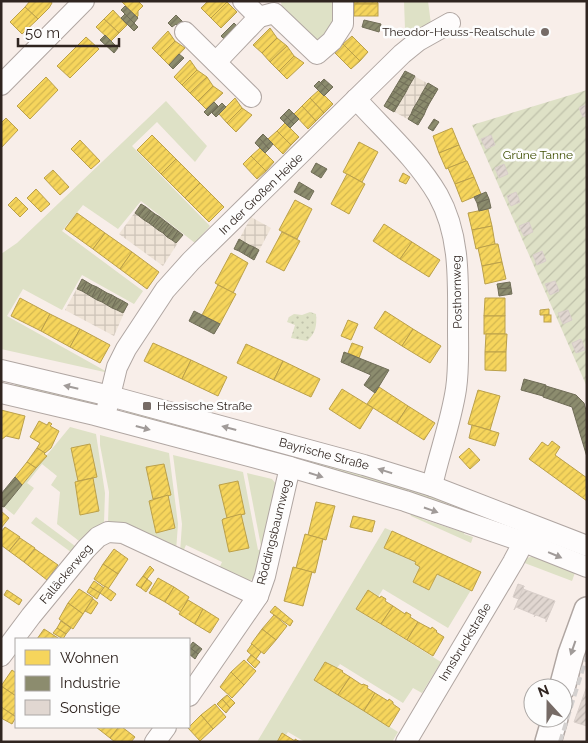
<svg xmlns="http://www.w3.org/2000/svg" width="588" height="743" viewBox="0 0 588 743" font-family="Raleway,sans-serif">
<defs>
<pattern id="industrial-grid" width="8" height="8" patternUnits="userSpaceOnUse" patternTransform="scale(1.25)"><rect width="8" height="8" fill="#efe4d7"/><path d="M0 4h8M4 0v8" fill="none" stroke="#cdc3b8"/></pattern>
<pattern id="park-dots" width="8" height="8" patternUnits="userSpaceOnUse" patternTransform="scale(1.25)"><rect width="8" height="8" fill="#dee1c6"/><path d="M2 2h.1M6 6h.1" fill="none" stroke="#bfc1aa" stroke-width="1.8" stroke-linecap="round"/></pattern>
<pattern id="garden-furrows" width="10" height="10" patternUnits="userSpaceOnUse" patternTransform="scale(1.25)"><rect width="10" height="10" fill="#dee1c6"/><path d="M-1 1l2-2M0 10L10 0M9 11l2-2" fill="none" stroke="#bfc1aa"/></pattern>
<pattern id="homes-hatch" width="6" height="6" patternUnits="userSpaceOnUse" patternTransform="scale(1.25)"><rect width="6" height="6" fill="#f6d55c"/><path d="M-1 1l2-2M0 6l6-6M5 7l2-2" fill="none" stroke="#d3b750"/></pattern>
<pattern id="industry-hatch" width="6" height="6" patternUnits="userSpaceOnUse" patternTransform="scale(1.25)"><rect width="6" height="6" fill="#8c8c6e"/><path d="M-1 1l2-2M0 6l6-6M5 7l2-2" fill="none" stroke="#73725a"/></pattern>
<pattern id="building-hatch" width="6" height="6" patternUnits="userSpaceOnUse" patternTransform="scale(1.25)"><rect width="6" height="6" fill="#e1d7d1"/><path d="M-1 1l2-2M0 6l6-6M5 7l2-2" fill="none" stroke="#c1b8b3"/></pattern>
</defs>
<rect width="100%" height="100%" fill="#f8eee9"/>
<!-- industrial -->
<g fill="url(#industrial-grid)">
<polygon points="405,71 438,89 418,125 384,106"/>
<polygon points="141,204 183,235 163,266 119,234"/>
<polygon points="251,217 271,228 254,260 234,249"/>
<polygon points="82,279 128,304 114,336 65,310"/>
</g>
<!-- grass -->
<g fill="#dee1c6">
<polygon points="281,1 337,1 337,18 324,38 312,40 282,11"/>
<polygon points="404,1 428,1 431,24 412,36 405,29"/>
<polygon points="166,101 207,146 195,162 157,122 132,146 210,226 195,243 141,201 118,229 83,205 62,231 143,291 134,304 82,275 62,310 23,289 7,316 109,373 1,349 1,254 17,243"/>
<polygon points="15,383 98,399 102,408 16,390"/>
<polygon points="127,406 358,467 506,520 502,527 124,418"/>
<polygon points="70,427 96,434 105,493 104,523 83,544 57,524 60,492 51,485 57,476 42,464 27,483 34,488 14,515 4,507"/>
<polygon points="100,435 169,453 178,524 176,551 108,523 109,492 100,445"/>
<polygon points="173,455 243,472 258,550 263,549 254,578 249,581 218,571 222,562 186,545 182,554 180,553 182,524"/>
<polygon points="247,473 272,479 277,485 264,545 261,546"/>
<polygon points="409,511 423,514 422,519 459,531 461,527 465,528 464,534 473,537 471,543 411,516"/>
<polygon points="36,517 79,549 75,555 31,523"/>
<polygon points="385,528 392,531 384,548 416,562 415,564 420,567 413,582 429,590 437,574 471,590 448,628 383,589 378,597 368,590 356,609 441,662 422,693 413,688 403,703 340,664 336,669 325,662 314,679 398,732 392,742 305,742 288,732 286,735 282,733 277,742 257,742"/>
<polygon points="535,556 576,570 572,581 522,562 526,558"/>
</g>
<!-- park -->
<path fill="url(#park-dots)" d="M310,312L316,314C317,325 316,333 307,341L291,338L295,325L287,322L289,317L294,314L302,315Z"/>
<!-- garden -->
<polygon fill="url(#garden-furrows)" points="587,90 587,387 472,125"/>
<!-- homes -->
<g fill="url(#homes-hatch)" stroke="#bba04a">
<polygon points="51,1 52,3 49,8 38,19 25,7 30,1"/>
<polygon points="121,1 138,1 143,6 138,11 138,16 137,17"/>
<polygon points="208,1 225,1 227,2 211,18 201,8"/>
<polygon points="354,1 377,1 378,4 354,4"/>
<polygon points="227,2 237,12 221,28 211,18"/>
<rect x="354" y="4" width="24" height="12"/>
<polygon points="25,7 38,19 22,34 10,22"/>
<polygon points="113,10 127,25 119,33 104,19"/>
<polygon points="104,19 119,33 111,41 96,27"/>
<polygon points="270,28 277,38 262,53 253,45"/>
<polygon points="168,31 175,41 160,56 152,48"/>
<polygon points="352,36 368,52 360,61 343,44"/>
<polygon points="86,37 99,49 70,78 57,66"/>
<polygon points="277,38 287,46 270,62 262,53"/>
<polygon points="175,41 185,48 169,65 160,56"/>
<polygon points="343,44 360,61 351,69 335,53"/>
<polygon points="287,46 294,56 279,71 270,62"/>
<polygon points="294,56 304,63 287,79 279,71"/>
<polygon points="190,60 197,70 182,85 174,77"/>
<polygon points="197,70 207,77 190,93 182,85"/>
<polygon points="46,77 58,90 30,119 17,106"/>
<polygon points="207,77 213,86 198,101 190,93"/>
<polygon points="213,86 223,93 206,109 198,101"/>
<polygon points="319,90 333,104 324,113 310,98"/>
<polygon points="235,98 242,108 227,123 219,114"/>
<polygon points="310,98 324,113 316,121 302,106"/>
<polygon points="302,106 316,121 308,129 294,114"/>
<polygon points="242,108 252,115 236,132 227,123"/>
<polygon points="6,118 18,130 1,148 1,123"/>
<polygon points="285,123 299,137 291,145 277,131"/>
<polygon points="452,128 459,145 439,153 433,136"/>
<polygon points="277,131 291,145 283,154 268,139"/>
<polygon points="152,135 176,159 161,174 137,150"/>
<polygon points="80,140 100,161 91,169 71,149"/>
<polygon points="359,142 378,152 362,182 343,172"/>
<polygon points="459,145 466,161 446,169 439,153"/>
<polygon points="260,148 274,162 266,171 251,156"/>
<polygon points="251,156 266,171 257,179 243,164"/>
<polygon points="176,159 200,183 185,198 161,174"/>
<polygon points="466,161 467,161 474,177 455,184 448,168"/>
<polygon points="53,170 69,187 60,195 44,178"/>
<polygon points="403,173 410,177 406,184 399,181"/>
<polygon points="347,174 365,184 349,214 331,204"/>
<polygon points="474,177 481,194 462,202 455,184"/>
<polygon points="200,183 224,207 209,222 185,198"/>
<polygon points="36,189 50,204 41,212 27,198"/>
<polygon points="16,197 28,209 20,217 8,205"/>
<polygon points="295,200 312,209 297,239 279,230"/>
<polygon points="488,209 492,226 472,230 468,213"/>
<polygon points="77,213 105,233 93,249 65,229"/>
<polygon points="384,224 412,242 400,259 373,241"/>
<polygon points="492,226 495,244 476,249 472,230"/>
<polygon points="282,232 300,241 284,271 266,262"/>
<polygon points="105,233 132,252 120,269 93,249"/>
<polygon points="412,242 440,260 429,277 400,259"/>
<polygon points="495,244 498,244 502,262 482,266 478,248"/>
<polygon points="132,252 159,272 147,289 120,269"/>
<polygon points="231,253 248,263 233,293 215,283"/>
<polygon points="502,262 506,279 485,284 482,266"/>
<polygon points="218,285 236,294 220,324 202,315"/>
<polygon points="20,298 50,314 41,331 11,316"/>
<polygon points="485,298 505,298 505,316 484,316"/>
<polygon points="549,309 549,315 540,315 540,310"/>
<polygon points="385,311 413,329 402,346 374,328"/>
<polygon points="50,314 80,329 70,347 41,331"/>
<rect x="544" y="315" width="7" height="7"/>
<rect x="484" y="316" width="21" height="18"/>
<polygon points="348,320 358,324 351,340 341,336"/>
<polygon points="80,329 110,345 100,363 70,347"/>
<polygon points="413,329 441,346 430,363 402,346"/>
<polygon points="486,334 507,334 506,352 485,352"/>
<polygon points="153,343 191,360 182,379 144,361"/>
<polygon points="352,343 363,347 359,358 348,353"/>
<polygon points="246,344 283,361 274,380 237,363"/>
<polygon points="485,352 506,352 506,371 485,370"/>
<polygon points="191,360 227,377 218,396 182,379"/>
<polygon points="283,361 320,379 311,397 274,380"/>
<polygon points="379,387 408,406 397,423 367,404"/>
<polygon points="342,389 373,408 360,429 329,409"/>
<polygon points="478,390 500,396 490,430 468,424"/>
<polygon points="408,406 435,423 424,440 397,423"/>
<polygon points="1,410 25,416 19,439 6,436 1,440"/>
<polygon points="39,421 47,425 49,422 52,424 50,426 59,431 51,448 45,453 37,448 40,443 30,437"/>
<polygon points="472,425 499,433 495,446 469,438"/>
<polygon points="552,441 560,447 555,455 587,478 587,501 529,459 542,442 548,446"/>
<polygon points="90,444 97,477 78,481 71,448"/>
<polygon points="37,448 45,453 44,454 47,456 36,468 27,462"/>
<polygon points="469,448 480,460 470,469 459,457"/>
<polygon points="27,462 36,468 22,485 15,477"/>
<polygon points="164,464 171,495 153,499 146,467"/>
<polygon points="93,478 99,511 80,515 75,482"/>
<polygon points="238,481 245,514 227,518 219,485"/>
<polygon points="168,495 175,528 156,533 149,501"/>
<polygon points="316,502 335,506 326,540 308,535"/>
<polygon points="1,511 9,518 1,528"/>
<polygon points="241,514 249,548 229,552 222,520 223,519"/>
<polygon points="353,516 375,521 372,532 350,527"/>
<polygon points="5,527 20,537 9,551 1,545 1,532"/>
<polygon points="392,531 481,572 472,591 437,574 429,590 413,582 420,567 415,564 416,562 384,548"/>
<polygon points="305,534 323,539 315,573 296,568"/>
<polygon points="20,538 35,548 24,562 9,551"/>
<polygon points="35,549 58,565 47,580 24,562"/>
<polygon points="114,549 128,559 118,574 103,564"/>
<polygon points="103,564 118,574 108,589 94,579"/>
<polygon points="150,566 154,570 147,579 143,576"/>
<polygon points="293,567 312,572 303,606 284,601"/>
<polygon points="143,576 147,579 141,588 136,585"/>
<polygon points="158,578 174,587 165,602 149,593"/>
<polygon points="147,579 152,583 146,592 141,588"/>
<polygon points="94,581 104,588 100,593 90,587"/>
<polygon points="105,586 116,594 111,601 100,593"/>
<polygon points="90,587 100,593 97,599 87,592"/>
<polygon points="174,587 189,597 181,612 165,602"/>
<polygon points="79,589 93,598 83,614 68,603"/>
<polygon points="7,590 22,600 19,605 4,595"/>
<polygon points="368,590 380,598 381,596 386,599 385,601 393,606 381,624 356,609"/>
<polygon points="93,599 98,603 91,614 85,611"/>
<polygon points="188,600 203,609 195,624 179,614"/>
<polygon points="68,603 83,614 73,629 59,619"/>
<polygon points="275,606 293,621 290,626 270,612"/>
<polygon points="393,606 405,614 406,612 411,615 410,617 418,622 407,640 381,624"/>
<polygon points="203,609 219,619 210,633 195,624"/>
<polygon points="274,615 287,626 276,640 262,629"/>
<polygon points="61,621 71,628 66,634 57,628"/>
<polygon points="418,622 431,629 432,627 437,631 436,632 444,637 433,656 407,640"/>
<polygon points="57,628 66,634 63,639 53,633"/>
<polygon points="44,629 58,638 58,639 37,639"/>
<polygon points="262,629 276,640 264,654 251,644"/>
<polygon points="252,644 261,652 256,659 247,651"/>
<polygon points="251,655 260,662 255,668 247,660"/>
<polygon points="244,660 256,671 244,685 231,672"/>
<polygon points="325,662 343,671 342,672 350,677 338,695 314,680"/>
<polygon points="12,670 16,673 16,696 1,686"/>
<polygon points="231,672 244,685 232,698 220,687"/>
<polygon points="350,677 362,685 363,684 368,686 367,688 375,693 364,711 338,695"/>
<polygon points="1,686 16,696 16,714 15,716 1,707"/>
<polygon points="375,693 388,701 389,699 393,702 393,704 400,709 389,727 364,711"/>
<polygon points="227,695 235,703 230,708 222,699"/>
<polygon points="222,699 230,708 226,713 217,704"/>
<polygon points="215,704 226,717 213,729 201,715"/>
<polygon points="1,707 16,717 12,724 1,718"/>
<polygon points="201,715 213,729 200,741 188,728"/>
<polygon points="96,727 119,727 110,738"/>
<polygon points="119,727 122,727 135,737 131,742 115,742 110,738"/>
<polygon points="282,733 295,741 295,739 300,742 277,742"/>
</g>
<!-- industry -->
<g fill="url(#industry-hatch)" stroke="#706d57">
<polygon points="125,6 138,18 134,23 121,10"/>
<polygon points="125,14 138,27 134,31 121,18"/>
<polygon points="176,15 186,25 182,29 176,24 172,27 168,23"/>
<polygon points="364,20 381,24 379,32 362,27"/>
<polygon points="234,23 240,29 227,42 221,36"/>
<polygon points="105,35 118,48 114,53 100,40"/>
<polygon points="179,54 184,58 173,69 169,65"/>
<polygon points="405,71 415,76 412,81 402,76"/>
<polygon points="402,76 412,81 409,86 399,81"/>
<polygon points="324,79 333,87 329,91 320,83"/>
<polygon points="319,81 329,91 324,96 314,86"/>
<polygon points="399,81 409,86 406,92 396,86"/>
<polygon points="428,83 438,89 435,94 425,88"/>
<polygon points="396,86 406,92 403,97 393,91"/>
<polygon points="425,88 435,94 432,99 422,93"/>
<polygon points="393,91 403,97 400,102 390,96"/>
<polygon points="422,93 432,99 429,104 419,99"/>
<polygon points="390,96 400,102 397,107 387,101"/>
<polygon points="419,99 429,104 426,110 416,104"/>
<polygon points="387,101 397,107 394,112 384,106"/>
<polygon points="214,102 218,106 208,116 204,112"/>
<polygon points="222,103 226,107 216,117 212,113"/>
<polygon points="416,104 426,110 424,115 413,109"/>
<polygon points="289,109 299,119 294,124 284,114"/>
<polygon points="413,109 424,115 421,120 411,114"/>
<polygon points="284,114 294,124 290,128 280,118"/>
<polygon points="411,114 421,120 418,125 408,119"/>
<polygon points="434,119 439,122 433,131 428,128"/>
<polygon points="263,134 273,144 269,149 259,138"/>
<polygon points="259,138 269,149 265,153 255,143"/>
<polygon points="316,163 327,169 321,178 311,172"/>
<polygon points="299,182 314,191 309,200 294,192"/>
<polygon points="486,192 489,199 477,203 474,197"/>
<polygon points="489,199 491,208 479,211 477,203"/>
<polygon points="141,204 146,207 139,216 135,213"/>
<polygon points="146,207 151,211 144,220 139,216"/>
<polygon points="151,211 155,214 149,223 144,220"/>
<polygon points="155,214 160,217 153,226 149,223"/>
<polygon points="160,217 165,221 158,230 153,226"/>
<polygon points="165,221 169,224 163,233 158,230"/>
<polygon points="169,224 174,228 167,237 163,233"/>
<polygon points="174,228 178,231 172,240 167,237"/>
<polygon points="178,231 183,235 176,243 172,240"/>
<polygon points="239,239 244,242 239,251 234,249"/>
<polygon points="244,242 249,245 244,254 239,251"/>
<polygon points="249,245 254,247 249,257 244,254"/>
<polygon points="254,247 259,250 254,260 249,257"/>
<polygon points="82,279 87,282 82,291 77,289"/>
<polygon points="87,282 92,285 87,294 82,291"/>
<polygon points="510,282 511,288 498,289 497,284"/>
<polygon points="92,285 97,287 92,297 87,294"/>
<polygon points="97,287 102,290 97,300 92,297"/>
<polygon points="511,288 512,294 499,296 498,289"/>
<polygon points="102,290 107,293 102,302 97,300"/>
<polygon points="107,293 112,295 107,305 102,302"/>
<polygon points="112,295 117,298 112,308 107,305"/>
<polygon points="117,298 123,301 117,310 112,308"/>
<polygon points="123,301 128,304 123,313 117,310"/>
<polygon points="194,311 220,324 214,334 189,321"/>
<polygon points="344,352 389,370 375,393 364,385 371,375 341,362"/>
<polygon points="524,379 546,385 543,396 521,390"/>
<polygon points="546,386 576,395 584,403 587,414 587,457 572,407 543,397"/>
<polygon points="15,477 22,485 4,507 1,506 1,494"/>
<polygon points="193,642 202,649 198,654 189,647"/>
<polygon points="189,647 198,654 195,659 189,654"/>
</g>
<!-- building -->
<g fill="url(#building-hatch)" stroke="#d9cfca">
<polygon points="585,105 587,116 583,117 579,108"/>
<polygon points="491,135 495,145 486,149 481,139"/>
<polygon points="504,164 508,174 499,178 495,168"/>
<polygon points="516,192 520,202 511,206 507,196"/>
<polygon points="529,222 533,232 524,236 519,226"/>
<polygon points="542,251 546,261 537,265 533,255"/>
<polygon points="555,281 559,291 550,295 545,284"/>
<polygon points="568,310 572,320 563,324 558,313"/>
<polygon points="581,339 585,350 576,353 572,343"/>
<polygon points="518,584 524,586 519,599 513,597"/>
<polygon points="524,586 523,589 555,601 546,622 546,619 536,615 534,617 535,615 516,607 514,610"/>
<polygon points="587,686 587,726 574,722"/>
</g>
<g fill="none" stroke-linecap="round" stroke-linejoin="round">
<defs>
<g id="minor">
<polyline points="243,1 259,17 274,13 317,54 332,41 343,24 343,1"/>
<polyline points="185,32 251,97"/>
<polyline points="216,62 259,17"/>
<polyline points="1,85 84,1"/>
<path d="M356,99C384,130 417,159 438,195C461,236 458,283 458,329C458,349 459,369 456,389C451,422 439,454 432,486"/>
<polyline points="1,370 110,396 364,465 432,486 587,546"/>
<polyline points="1,393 95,415 290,467 405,501 524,542 587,567"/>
<polyline points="107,408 117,367 126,349 165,290 191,261 402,54 418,41 450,23"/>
<polyline points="1,656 31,616 86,549 98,537 108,532 123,533 258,596"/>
<polyline points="189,696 258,596 265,576 290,467"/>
<polyline points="155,742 166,727"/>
<polyline points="406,742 513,562 530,530"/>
</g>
<g id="major">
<polyline points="562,688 571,654 587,610"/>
<polyline points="548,742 555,718"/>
</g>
</defs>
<!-- minor casing -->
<use href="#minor" stroke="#b0a6a2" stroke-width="22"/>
<!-- major casing -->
<use href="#major" stroke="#b0a6a2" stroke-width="28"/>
<!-- minor -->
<use href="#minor" stroke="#fefcfc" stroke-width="20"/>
<!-- major -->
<use href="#major" stroke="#fefcfc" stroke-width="25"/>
<!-- rail -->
<polyline stroke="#d3d0cf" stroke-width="4" stroke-dasharray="8 4" stroke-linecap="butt" points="560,742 587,656"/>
</g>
<!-- one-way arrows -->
<defs><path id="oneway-solid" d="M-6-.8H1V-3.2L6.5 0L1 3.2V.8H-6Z" transform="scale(1.25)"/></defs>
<g fill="#a19b99">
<use href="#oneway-solid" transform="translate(71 387) rotate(-167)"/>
<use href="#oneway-solid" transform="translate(143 428) rotate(15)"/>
<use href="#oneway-solid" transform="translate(229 428) rotate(-165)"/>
<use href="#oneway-solid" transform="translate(385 471) rotate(-163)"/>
<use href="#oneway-solid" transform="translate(316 475) rotate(17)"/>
<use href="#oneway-solid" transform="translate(431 510) rotate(19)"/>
<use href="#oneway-solid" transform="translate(555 555) rotate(23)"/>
<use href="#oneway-solid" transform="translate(573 648) rotate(109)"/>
</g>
<!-- markers -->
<g fill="#766b66" stroke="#fdfdfd" stroke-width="2">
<circle cx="545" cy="32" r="5"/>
<rect x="142" y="401" width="10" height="10" rx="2.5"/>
</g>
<g text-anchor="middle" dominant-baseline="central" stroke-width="5" stroke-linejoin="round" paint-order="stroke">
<!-- poi labels -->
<g font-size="12" fill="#302520" stroke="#fdfdfd" text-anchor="end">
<text x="535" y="32">Theodor-Heuss-Realschule</text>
<text x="157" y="406" text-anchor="start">Hessische Straße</text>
</g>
<!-- park labels -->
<g font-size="12" fill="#3d4d00" stroke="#fdfdfd">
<text x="538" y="155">Grüne Tanne</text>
</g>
<!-- street labels -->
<g font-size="12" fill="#302520" stroke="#fdfdfd">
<text transform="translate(261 194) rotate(-44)">In der Großen Heide</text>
<text transform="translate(457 292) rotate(-91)">Posthornweg</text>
<text transform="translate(324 454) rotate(15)">Bayrische Straße</text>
<text transform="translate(274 532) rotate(-76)">Röddingsbaumweg</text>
<text transform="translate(66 574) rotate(-50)">Falläckerweg</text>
<text transform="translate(465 642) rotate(-59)">Innsbruckstraße</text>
</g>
</g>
<!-- border -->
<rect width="588" height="743" fill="none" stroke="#302520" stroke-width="5"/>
<!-- legend -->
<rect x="15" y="638" width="175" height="90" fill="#fdfdfd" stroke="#aba7a5"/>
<rect x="25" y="650" width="25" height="15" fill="#f6d55c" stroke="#aba7a5"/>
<text x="60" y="663" font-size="15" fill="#302520">Wohnen</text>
<rect x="25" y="676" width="25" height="15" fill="#8c8c6e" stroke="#aba7a5"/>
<text x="60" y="688" font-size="15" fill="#302520">Industrie</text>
<rect x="25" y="700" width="25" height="15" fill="#e1d7d1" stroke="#aba7a5"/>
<text x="60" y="713" font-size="15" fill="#302520">Sonstige</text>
<!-- north arrow -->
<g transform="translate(548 703) rotate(339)"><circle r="24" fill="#fdfdfd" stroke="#aba7a5"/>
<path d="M0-4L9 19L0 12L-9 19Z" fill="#766b66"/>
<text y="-8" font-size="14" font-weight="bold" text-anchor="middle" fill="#302520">N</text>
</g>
<!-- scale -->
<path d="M18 38v8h101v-8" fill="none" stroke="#302520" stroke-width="2.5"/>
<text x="25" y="38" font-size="15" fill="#302520" stroke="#fdfdfd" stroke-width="4" paint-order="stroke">50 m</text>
</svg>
